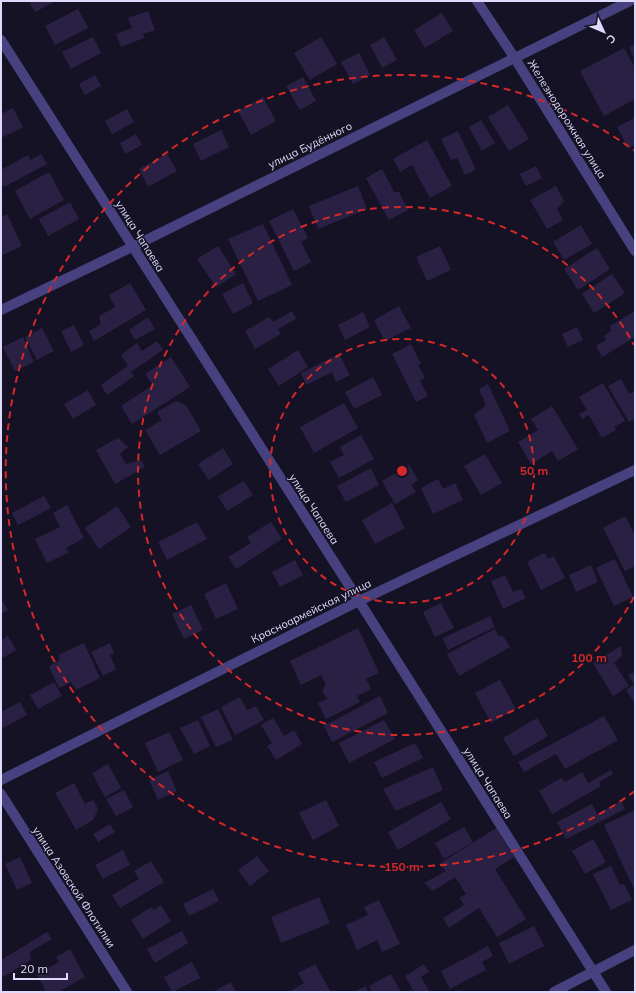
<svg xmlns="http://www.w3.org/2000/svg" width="636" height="993" viewBox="0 0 636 993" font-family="Mulish,sans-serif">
<rect width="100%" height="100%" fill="#161225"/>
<!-- building -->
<g fill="#292044">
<polygon points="29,1 56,1 35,12"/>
<polygon points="78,9 88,28 55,45 45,26"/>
<polygon points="148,11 155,30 143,34 144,38 121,47 116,34 132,28 128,18"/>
<polygon points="442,13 453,31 425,48 414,30"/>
<polygon points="93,37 101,53 71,69 62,52"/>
<polygon points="321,37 337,64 310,80 294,53"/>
<polygon points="384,37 397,60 382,68 370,45"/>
<polygon points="635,44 635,60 629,47"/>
<polygon points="624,48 635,68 635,99 604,116 580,71"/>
<polygon points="359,53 370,75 353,84 341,62"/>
<polygon points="95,75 101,86 85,95 79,84"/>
<polygon points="303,77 316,101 300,110 286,86"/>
<polygon points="263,97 276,121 251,135 238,111"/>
<polygon points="508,105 529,139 509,151 488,117"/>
<polygon points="13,108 23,127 1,138 1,114"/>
<polygon points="127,109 134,122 112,134 105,121"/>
<polygon points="635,118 635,145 628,148 617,127"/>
<polygon points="481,120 495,143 482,151 469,127"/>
<polygon points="221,130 229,147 201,161 193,144"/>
<polygon points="458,131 476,170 465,175 457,158 451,160 441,139"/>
<polygon points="136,134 142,145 125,154 120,143"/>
<polygon points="427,140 452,186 430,198 412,165 400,172 393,159"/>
<polygon points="41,154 47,164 4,187 1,182 1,170 28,155 31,160"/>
<polygon points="167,154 177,171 148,187 139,169"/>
<polygon points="536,166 542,178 526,186 520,174"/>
<polygon points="382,169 394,192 399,192 408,210 389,220 366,178"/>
<polygon points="49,172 64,200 30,219 15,191"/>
<polygon points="358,186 367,209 318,229 309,206"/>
<polygon points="556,186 564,201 557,209 563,220 547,229 530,200"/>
<polygon points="70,202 79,219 48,236 39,219"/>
<polygon points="293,209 308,238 301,242 311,262 294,271 269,221"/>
<polygon points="7,214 22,246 3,255 1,251 1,217"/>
<polygon points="263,224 292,285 258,301 228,239"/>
<polygon points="581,225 592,244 564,260 553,242"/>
<polygon points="218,246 236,274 216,287 197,259"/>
<polygon points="440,246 451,270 427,281 416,257"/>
<polygon points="597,248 610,269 578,290 564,269"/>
<polygon points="612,274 625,293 594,313 582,294"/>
<polygon points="130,283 146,310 94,341 89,331 101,324 99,316 115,307 109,295"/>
<polygon points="243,283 253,303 233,314 222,294"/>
<polygon points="399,306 411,328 385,341 374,320"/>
<polygon points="292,311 296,319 278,329 281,334 255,349 245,331 269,317 273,322"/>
<polygon points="635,311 635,337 602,357 596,346 606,340 604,336 611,331 610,326"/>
<polygon points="363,312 370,327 345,340 338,325"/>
<polygon points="148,317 155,329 135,340 129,330"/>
<polygon points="74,325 84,345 71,352 61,331"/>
<polygon points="577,327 583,340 568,347 562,334"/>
<polygon points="42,328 54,351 37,360 25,337"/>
<polygon points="23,337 34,362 15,371 3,347"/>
<polygon points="157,341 163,350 131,372 134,376 107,395 101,385 128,366 121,355 137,343 142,351"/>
<polygon points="411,344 421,364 418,365 425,378 420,381 428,396 416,402 392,354"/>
<polygon points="298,350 308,367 279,386 268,369"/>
<polygon points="339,354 350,375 336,382 332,372 306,385 301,373"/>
<polygon points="171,357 190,387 132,424 121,406 153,385 145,374"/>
<polygon points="373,377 382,395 354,409 345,392"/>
<polygon points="621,379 629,394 635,391 635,418 629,422 608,386"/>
<polygon points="603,383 625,421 614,427 616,430 602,438 589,415 582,419 579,414 587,410 579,397"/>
<polygon points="488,384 510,431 487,443 474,415 486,405 479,389"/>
<polygon points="88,390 96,405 73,419 64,404"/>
<polygon points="176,401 186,405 201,431 160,455 145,430 162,420 157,412"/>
<polygon points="344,403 358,428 314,453 300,427"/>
<polygon points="552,406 578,449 558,461 552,451 531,464 518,442 538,430 531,419"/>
<polygon points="361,435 374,459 339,478 330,462 344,455 340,447"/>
<polygon points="118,438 128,447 120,454 126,464 141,460 145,467 115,484 96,450"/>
<polygon points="223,448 233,464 209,480 198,464"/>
<polygon points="485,454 502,483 481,495 464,466"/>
<polygon points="409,465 418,480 411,485 416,492 395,504 382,481"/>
<polygon points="371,468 379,485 346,502 337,486"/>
<polygon points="438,479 443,489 455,483 463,500 433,514 421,488"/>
<polygon points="244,481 253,495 227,511 218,496"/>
<polygon points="44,496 51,508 18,525 12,513"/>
<polygon points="392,503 405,528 375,544 362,520"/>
<polygon points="67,505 84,538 66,548 69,552 47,563 35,539 60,527 53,513"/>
<polygon points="117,506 131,527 99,549 85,528"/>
<polygon points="625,516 635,535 635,566 625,571 603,528"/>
<polygon points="197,522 207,539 167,560 158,542"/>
<polygon points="271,522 282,539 236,569 228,557 251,543 247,537"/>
<polygon points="544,553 548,559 554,556 565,578 541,590 527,562"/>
<polygon points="615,559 633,597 614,606 596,568"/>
<polygon points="295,560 303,575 280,587 272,572"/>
<polygon points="591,565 598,582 576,592 569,575"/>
<polygon points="505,575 513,592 521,589 526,598 503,609 491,581"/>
<polygon points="226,583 238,609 216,619 204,594"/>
<polygon points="3,601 8,610 1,614 1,602"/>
<polygon points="441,603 454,628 435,637 423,612"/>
<polygon points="191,605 203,630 184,639 172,614"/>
<polygon points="490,616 495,627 448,650 443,638"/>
<polygon points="358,628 379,673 366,679 371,689 357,696 360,702 326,719 318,703 327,699 322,690 326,685 321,675 301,685 290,661"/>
<polygon points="495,629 498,636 503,636 510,647 459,676 447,654"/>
<polygon points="8,636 16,650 1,659 1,640"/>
<polygon points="84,643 100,678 76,690 71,682 59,688 49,666 60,660 58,655"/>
<polygon points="110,643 114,653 110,655 116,669 103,676 91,652"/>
<polygon points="621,646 622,655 614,663 629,686 613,696 593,663"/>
<polygon points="635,672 635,701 634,702 626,690 634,684 628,675"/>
<polygon points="500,680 516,709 491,723 475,693"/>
<polygon points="54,682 62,696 38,709 30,695"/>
<polygon points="380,696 388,713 332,742 324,726"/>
<polygon points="240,697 247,710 256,706 264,720 235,735 221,707"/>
<polygon points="20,702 27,715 3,728 1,723 1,712"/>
<polygon points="218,709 233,740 216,747 201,717"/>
<polygon points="604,716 618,740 565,769 556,754 524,772 518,762"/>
<polygon points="273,718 284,736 294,730 302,744 276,760 267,746 272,743 261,725"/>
<polygon points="537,718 548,736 514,756 503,738"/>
<polygon points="198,720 210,746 194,754 180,728"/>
<polygon points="384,720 395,739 349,763 339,743"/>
<polygon points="169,732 183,760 158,772 145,743"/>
<polygon points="415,743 423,758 382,778 374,762"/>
<polygon points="108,764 121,788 105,797 92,773"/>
<polygon points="433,767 443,790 396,811 383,789"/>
<polygon points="611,770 613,774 599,782 601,786 552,814 539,791 561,778 565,782 582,772 588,783"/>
<polygon points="168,771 177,791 158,800 149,780"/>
<polygon points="74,783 85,804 93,800 98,809 93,820 76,830 55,793"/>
<polygon points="124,790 133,807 116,816 106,799"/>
<polygon points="326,800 339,826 313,840 299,813"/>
<polygon points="621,801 625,809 566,839 557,822 592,804 597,814"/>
<polygon points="441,802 451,819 398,850 388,832"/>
<polygon points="635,810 635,891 604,825"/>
<polygon points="110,824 115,832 98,842 93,834"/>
<polygon points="464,827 473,842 444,859 435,843"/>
<polygon points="496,828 514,857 495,869 526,919 497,937 479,908 449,928 443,918 464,905 459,898 466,894 455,877 433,891 424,883 446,871 439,864"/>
<polygon points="593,839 606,862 585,874 572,851"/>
<polygon points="123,850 130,865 103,879 95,865"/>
<polygon points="257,856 269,871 250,886 238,870"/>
<polygon points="20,857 32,883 17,890 5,864"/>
<polygon points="151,861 164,882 120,908 112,895 139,879 134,871"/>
<polygon points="611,866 620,885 624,884 632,900 611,910 593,874"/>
<polygon points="213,889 219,901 189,916 183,904"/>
<polygon points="319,897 330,923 281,943 271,917"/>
<polygon points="379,900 400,944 382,952 377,940 357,950 346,925 368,915 364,907"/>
<polygon points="161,905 171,921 143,939 131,920 151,907 154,910"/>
<polygon points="534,926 544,946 509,964 499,943"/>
<polygon points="182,931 188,943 155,963 147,949"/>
<polygon points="47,932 52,939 30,952 31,960 1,978 1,960"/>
<polygon points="488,946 493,956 482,962 486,970 450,989 441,971"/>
<polygon points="70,949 85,977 58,992 46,992 37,974 59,962 56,957"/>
<polygon points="192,962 200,978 172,992 164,977"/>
<polygon points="315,964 331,992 293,992 292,990 304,983 298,973"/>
<polygon points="424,964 429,972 421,977 430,992 414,992 405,976"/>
<polygon points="391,974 401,992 372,992 369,986"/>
<polygon points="231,982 236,992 213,992"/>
<polygon points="366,986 368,992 354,992"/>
</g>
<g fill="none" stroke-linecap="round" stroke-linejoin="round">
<!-- minor -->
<g stroke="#47427f" stroke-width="10">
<polyline points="477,1 514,57 635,251"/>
<polyline points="1,40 359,601 606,992"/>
<polyline points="1,310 132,247 630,1"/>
<polyline points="1,780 359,601 635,470"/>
<polyline points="1,794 127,992"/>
<polyline points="554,992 635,950"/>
</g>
</g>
<!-- distance rings -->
<g fill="none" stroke="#d62828" stroke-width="2" stroke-dasharray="7 5">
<circle cx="402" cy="471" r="132"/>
<path d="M634 597A264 264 0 1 1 634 345"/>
<path d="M635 791A396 396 0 1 1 635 151"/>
</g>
<g text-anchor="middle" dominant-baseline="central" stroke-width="3" stroke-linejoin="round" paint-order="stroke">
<!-- street labels -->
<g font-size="11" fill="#dfdafb" stroke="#161225">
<text transform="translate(567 119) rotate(58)">Железнодорожная улица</text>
<text transform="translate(310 145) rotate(-26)">улица Будённого</text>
<text transform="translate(140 236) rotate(58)">улица Чапаева</text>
<text transform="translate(314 509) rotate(57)">улица Чапаева</text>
<text transform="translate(311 611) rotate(-26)">Красноармейская улица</text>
<text transform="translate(488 783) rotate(58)">улица Чапаева</text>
<text transform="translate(74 887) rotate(57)">улица Азовской Флотилии</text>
</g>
</g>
<circle cx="402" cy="471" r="6" fill="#d62828" stroke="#161225" stroke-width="2"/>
<g font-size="12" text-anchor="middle" font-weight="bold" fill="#d62828" stroke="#161225" stroke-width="3" stroke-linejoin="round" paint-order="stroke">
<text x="534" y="475">50 m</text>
<text x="589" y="662">100 m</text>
<text x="402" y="871">150 m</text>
</g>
<!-- border -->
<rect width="636" height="993" fill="none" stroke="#dfdafb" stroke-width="4"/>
<!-- north arrow -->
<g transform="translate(604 32) rotate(134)" stroke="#161225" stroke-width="3" paint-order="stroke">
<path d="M0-3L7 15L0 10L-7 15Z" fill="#dfdafb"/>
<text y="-6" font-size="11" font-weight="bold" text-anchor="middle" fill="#dfdafb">С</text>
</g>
<!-- scale -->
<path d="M14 973v6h53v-6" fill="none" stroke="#dfdafb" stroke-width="2"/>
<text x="20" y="973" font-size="12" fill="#dfdafb" stroke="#161225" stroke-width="3" paint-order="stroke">20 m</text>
</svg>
